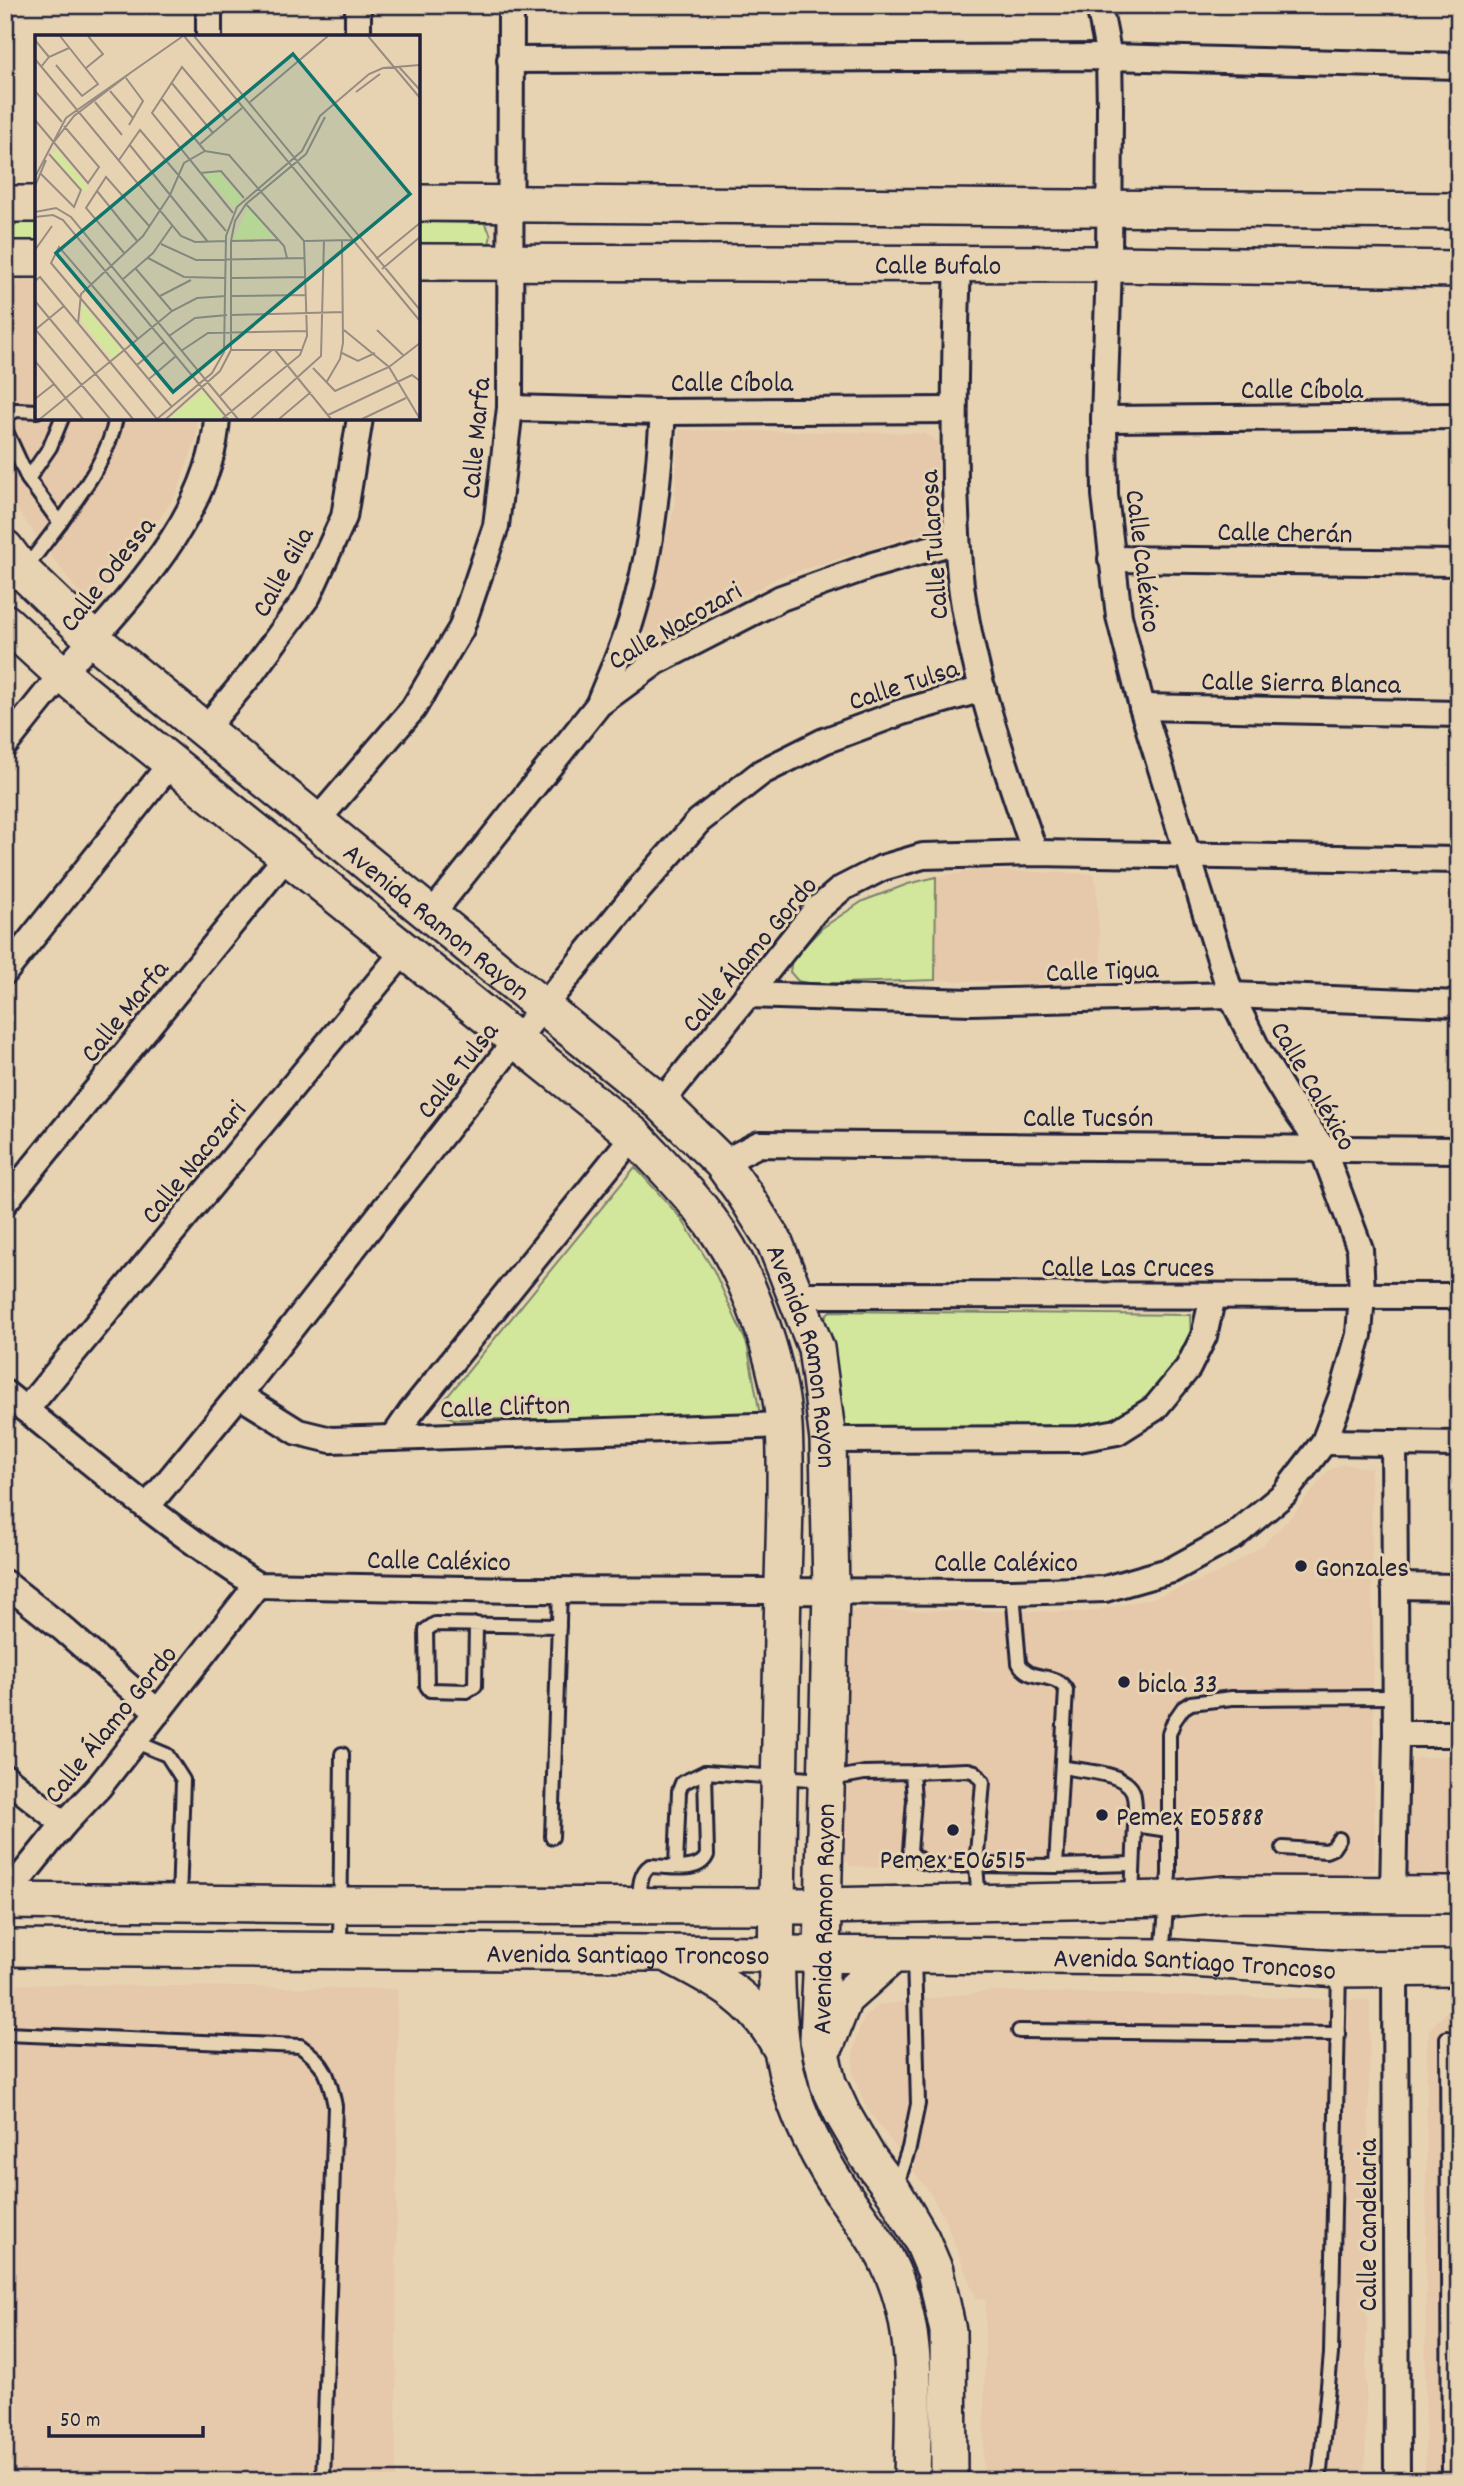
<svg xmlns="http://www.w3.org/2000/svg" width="1464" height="2486" viewBox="0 0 1464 2486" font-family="Dekko,sans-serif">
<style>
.built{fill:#e6c8aa}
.green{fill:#d3e79c;stroke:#7a846c;stroke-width:2}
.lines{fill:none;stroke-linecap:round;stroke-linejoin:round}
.service-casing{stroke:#22223b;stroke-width:18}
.minor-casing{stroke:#22223b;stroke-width:30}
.secondary-casing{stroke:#22223b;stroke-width:40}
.service{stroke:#e7d3b2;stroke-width:12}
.minor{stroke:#e7d3b2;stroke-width:24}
.secondary{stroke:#e7d3b2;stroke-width:35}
.poi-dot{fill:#22223b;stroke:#e7d3b2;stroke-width:2.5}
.labels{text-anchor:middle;stroke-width:6;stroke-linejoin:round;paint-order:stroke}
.street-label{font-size:28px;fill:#22223b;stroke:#e7d3b2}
.poi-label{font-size:28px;fill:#22223b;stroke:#e7d3b2;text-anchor:start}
.inset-road{fill:none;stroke:#988c82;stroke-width:2}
.view{fill:#0f766e;fill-opacity:0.15;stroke:#0f766e;stroke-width:3.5}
.inset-edge{fill:none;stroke:#22223b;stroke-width:3.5}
</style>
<rect width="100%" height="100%" fill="#e7d3b2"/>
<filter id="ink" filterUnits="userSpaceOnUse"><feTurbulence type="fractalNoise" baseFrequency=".0143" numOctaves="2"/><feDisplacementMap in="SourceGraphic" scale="14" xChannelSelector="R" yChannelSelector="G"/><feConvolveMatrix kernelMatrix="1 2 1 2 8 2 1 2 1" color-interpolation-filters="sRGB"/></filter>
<g filter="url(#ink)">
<g class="built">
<path d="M5 280H37V418H197L196 439 176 495 97 603 83 598 5 494Z"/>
<path d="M679 430 923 433 938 442 937 528 779 577 659 643 646 634 642 624 674 508Z"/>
<path d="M976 870 1095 874 1103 986 935 980 936 877Z"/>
<path d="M1343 1464 1371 1468 1375 1869 1356 1880 1154 1881 850 1866 842 1852 845 1614 857 1610 1087 1612 1153 1598 1219 1573 1262 1546 1297 1510 1329 1470Z"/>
<path d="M1459 1756V1880H1415L1406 1872 1405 1772 1416 1758Z"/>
<path d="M5 1984 397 1989 396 2481H5Z"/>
<path d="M991 1991 1370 2000 1365 2481H983L986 2299 976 2298 943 2215 928 2190 867 2109 853 2074V2054L858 2032 864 2019 878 2005Z"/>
<path d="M1459 2003V2481H1425L1427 2047 1429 2030 1450 2008Z"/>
</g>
<g class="green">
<path d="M37 219V244H5V227Z"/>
<path d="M418 222 484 223C490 231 493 236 488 245L418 249Z"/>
<path d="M936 877 935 980 812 984 798 981 790 972 792 959 822 928 863 901 908 884Z"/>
<path d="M635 1167 681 1218 714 1271 747 1344 759 1409 758 1419H454L444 1415 442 1403Z"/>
<path d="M830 1311 1190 1315 1191 1341 1174 1374 1150 1398 1125 1416 1093 1426 890 1429 843 1426 840 1386 834 1349 825 1323 826 1315Z"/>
</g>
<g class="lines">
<defs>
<g id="service">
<path d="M5 417 16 410 37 411"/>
<path d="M5 429 28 479"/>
<path d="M60 523C83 490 108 458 116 418"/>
<path d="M25 569 60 523 28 479 50 447 62 418"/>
<path d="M1013 1592 1019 1663C1029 1683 1056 1671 1066 1690L1056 1866"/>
<path d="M476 1624 475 1686 467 1691 430 1690 427 1686 426 1630 435 1624 559 1626"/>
<path d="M136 1742 167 1755 183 1780 179 1901"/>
<path d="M1062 1767C1080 1771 1126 1772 1133 1792 1136 1801 1135 1815 1135 1825"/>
<path d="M552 1837 560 1590"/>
<path d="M1283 1848 1326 1851 1333 1848 1339 1839"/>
<path d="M676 1866 679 1791 682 1783 705 1772"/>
<path d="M1132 1897 1135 1825 1168 1830"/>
<path d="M979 1901 976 1865 1056 1866 1133 1864"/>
<path d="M639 1905C640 1891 638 1874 650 1866 668 1866 699 1874 707 1855L705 1772 826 1780 864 1773 912 1772 914 1800 910 1851C923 1871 955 1865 976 1865L983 1782 975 1772 968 1770 912 1772"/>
<path d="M340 1948 342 1754"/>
<path d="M1162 1956 1169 1874V1734L1174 1721 1183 1708 1191 1703 1232 1698 1394 1697"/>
<path d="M1019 2031 1338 2034"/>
<path d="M5 2034 300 2046C326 2064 329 2076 335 2106L323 2481"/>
<path d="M1447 2038 1449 2481"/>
<path d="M896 2187 909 2148 918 2104 914 1957"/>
<path d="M1319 2481 1331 2354 1339 1969"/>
</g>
<g id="minor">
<path d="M209 5V37"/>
<path d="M358 5V37"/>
<path d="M510 60 1109 57 1459 66"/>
<path d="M958 265C955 338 954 410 955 482 956 519 957 556 962 593 975 682 1006 768 1035 853"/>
<path d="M510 408 663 412 953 410"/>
<path d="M1104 419 1459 416"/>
<path d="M1111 559 1459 563"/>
<path d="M599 703C608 680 619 657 627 633 651 562 658 486 663 412"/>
<path d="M1142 707 1459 714"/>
<path d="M204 730 251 674 308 596 344 517 360 418"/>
<path d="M5 745C24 721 43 697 62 674 124 602 211 519 217 418"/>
<path d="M316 822 413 709 461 629 496 526 510 408 511 5"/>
<path d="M431 915 599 704 656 662 781 598 873 565 957 541"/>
<path d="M5 972 171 763"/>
<path d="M747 995 971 1002 1231 995 1459 1004"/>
<path d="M661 1103 815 911 841 889 882 868 923 856 1035 853 1459 860"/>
<path d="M722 1163 759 1144 1459 1150"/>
<path d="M5 1202 287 856"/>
<path d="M796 1295 1459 1296"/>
<path d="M5 1393C87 1459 168 1529 257 1585L521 1590 1013 1592 1105 1589 1172 1570 1234 1536 1284 1494 1324 1442 1342 1395 1359 1335 1362 1294 1360 1249 1322 1147 1287 1098 1259 1052 1231 995 1142 707 1119 616 1105 495 1104 419 1109 264 1110 108 1109 57 1099 5"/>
<path d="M239 1395 298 1432 331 1440 784 1425"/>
<path d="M26 1410 405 950"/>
<path d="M393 1438 411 1412 634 1135"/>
<path d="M828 1440 1079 1439 1117 1432 1155 1408 1188 1368 1204 1336 1213 1296"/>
<path d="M1324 1442 1459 1444"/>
<path d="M147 1507 239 1395 516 1040 640 888 699 821 762 772 824 741 902 712 983 689"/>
<path d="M5 1583 62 1628 158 1712"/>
<path d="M1394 1586 1459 1587"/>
<path d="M1396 1734H1459"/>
<path d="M5 1777 64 1824"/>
<path d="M1393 1894 1396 1734 1394 1444"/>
<path d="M5 1897 64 1824 99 1787 257 1585"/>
<path d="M1395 1969 1397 2481"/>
</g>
<g id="secondary">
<path d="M418 203 1459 211"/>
<path d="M5 204H37"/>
<path d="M5 259H37"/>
<path id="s1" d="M418 262 1109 264 1459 269"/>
<path id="s2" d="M5 548 23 572 93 639 661 1103 722 1163 745 1195 775 1243 816 1348 828 1440 831 1590 822 1954 818 2040 828 2083 842 2113 867 2156 894 2192 921 2238 935 2271 948 2331 949 2481"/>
<path d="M5 622 62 674 113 716 634 1135C671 1175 712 1214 736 1263 759 1308 781 1376 784 1426 787 1478 784 1532 783 1584 781 1672 780 1760 778 1848 777 1916 773 1987 783 2055 791 2104 814 2150 841 2191 857 2215 876 2237 888 2263 921 2330 913 2408 912 2481"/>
<path d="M5 1901 340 1905 822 1906 1167 1899 1225 1894 1459 1895"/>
<path id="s3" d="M5 1948 1162 1957 1339 1969 1459 1968"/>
<path d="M673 1957C719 1981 755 1999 780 2047"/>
<path d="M827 2043 844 1999 892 1956"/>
</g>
</defs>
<use href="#service" class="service-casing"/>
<use href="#minor" class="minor-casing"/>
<use href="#secondary" class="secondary-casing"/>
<use href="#service" class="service"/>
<use href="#minor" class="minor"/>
<use href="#secondary" class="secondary"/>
</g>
</g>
<g class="poi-dot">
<circle cx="1301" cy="1566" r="7"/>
<circle cx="1124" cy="1682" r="7"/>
<circle cx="1102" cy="1815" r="7"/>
<circle cx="953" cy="1830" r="7"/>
</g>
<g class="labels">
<g class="street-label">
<text dy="10" stroke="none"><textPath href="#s1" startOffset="520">Calle Bufalo</textPath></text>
<text x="732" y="391">Calle Cíbola</text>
<text x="1302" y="398">Calle Cíbola</text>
<text transform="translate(474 438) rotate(-85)" y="10">Calle Marfa</text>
<text transform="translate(1285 531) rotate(1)" y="10">Calle Cherán</text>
<text transform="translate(932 545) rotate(-94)" y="10">Calle Tularosa</text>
<text transform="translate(1145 561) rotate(83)" y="10">Calle Caléxico</text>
<text transform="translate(281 571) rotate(-61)" y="10">Calle Gila</text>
<text transform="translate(106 573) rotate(-52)" y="10">Calle Odessa</text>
<text transform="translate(674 624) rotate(-30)" y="10">Calle Nacozari</text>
<text transform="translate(1301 681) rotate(1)" y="10">Calle Sierra Blanca</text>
<text transform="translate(903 683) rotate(-18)" y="10">Calle Tulsa</text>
<text dy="10" stroke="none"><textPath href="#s2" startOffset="572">Avenida Ramon Rayon</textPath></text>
<text transform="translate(748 953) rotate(-50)" y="10">Calle Álamo Gordo</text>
<text transform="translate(1102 969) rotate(-2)" y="10">Calle Tigua</text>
<text transform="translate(123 1010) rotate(-51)" y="10">Calle Marfa</text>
<text transform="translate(456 1069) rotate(-52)" y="10">Calle Tulsa</text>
<text transform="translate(1315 1085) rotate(60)" y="10">Calle Caléxico</text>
<text x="1088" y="1126">Calle Tucsón</text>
<text transform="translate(192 1161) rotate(-51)" y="10">Calle Nacozari</text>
<text x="1128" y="1276">Calle Las Cruces</text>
<text dy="10" stroke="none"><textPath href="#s2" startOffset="1160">Avenida Ramon Rayon</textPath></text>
<text transform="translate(505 1405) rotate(-2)" y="10">Calle Clifton</text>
<text transform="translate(439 1559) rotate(1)" y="10">Calle Caléxico</text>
<text x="1006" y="1571">Calle Caléxico</text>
<text transform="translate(109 1723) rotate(-51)" y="10">Calle Álamo Gordo</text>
<text transform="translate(822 1919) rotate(-89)" y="10">Avenida Ramon Rayon</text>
<text dy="10" stroke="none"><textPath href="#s3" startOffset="623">Avenida Santiago Troncoso</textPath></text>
<text dy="10" stroke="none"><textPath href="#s3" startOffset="1190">Avenida Santiago Troncoso</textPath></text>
<text transform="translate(1366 2225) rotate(-90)" y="10">Calle Candelaria</text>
</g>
<g class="poi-label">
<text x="1315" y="1576">Gonzales</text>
<text x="1138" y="1692">bicla 33</text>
<text x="1116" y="1825">Pemex E05888</text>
<text x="953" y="1868" text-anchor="middle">Pemex E06515</text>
</g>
</g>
<g transform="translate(35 35)">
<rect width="385" height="385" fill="#e7d3b2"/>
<path d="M21 114 53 152 50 157 17 120ZM183 137 207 163 199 173 169 139ZM213 172 238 202 237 203 199 204ZM47 268 87 316 77 324 47 287ZM168 356 188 380 183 384H133Z" fill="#d3e79c"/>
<path class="inset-road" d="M149 1 385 286M159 1 385 275M333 1 385 63M0 5 14 22M0 24 146 201 160 207 191 206M21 30 47 61 63 49 25 1M6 32 14 22 34 13M364 32 385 55M51 33 68 19 53 1M91 43 108 66 94 90M136 47 178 98M0 56 27 87M75 56 98 83M321 57 345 39M126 63 170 116M60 67 87 100M215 67 293 1M0 85 53 148 64 132 29 91M192 86 147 32 117 78 198 178M19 107 39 81 94 39M94 109 173 207M165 109 207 73M84 125 105 95 191 196M5 138 39 172 46 155 14 119M165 138 186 136 209 163M0 142 31 83 148 1M0 151 11 125M62 156 103 207M211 169 249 211 252 223M0 177 21 173 36 182 203 384M0 182 18 180 28 185 193 384M196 206 244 205M269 206 318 205M126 209 161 225 270 223M0 215 17 191M90 219 51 173 71 142 115 192M113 223 149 242 191 243M341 224 385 188M101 234 137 276M347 234 385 202M197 243 271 242M87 245 118 218 137 191M0 246 5 242 122 384M125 261 156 245M197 261 271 260M0 266 98 384M197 280 308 277M43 289 46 259 108 201 135 160 149 128 170 116 194 120 269 206 272 301 265 320 187 384M0 294 75 384M0 295 29 271M309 295 354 332 385 384M342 295 369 321M134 301 160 283 192 280M103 304 24 212 16 228 137 372M196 315H268M240 315 296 384M146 316 173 298 272 296M307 318 323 326 340 318M0 326 48 384M102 330 129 307M278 333 300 356 354 332 385 308M114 344 141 321M291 348 305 324 308 308 307 205M184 362 237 315M0 364 19 349M293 380 377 340 385 346M5 384 137 276 162 263 191 261M122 384 177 338 189 317 191 201 202 172 267 116 285 81 334 39 348 33 385 30M131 384 185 336 196 315V206L200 186 211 169 271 119 290 82M216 384 286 321 289 205M244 384 276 357M327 384 371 363"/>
<path class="view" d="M258 19 375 159 138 357 21 218Z"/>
<rect width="385" height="385" class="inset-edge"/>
</g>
<rect width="1464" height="2486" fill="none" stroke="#e7d3b2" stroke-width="28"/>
<rect x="14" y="14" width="1436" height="2458" fill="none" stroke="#22223b" stroke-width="2.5" filter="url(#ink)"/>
<path d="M49 2426v10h154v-10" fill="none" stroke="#22223b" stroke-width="3.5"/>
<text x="60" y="2426" font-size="21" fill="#22223b" stroke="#e7d3b2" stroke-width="5" paint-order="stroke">50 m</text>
</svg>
